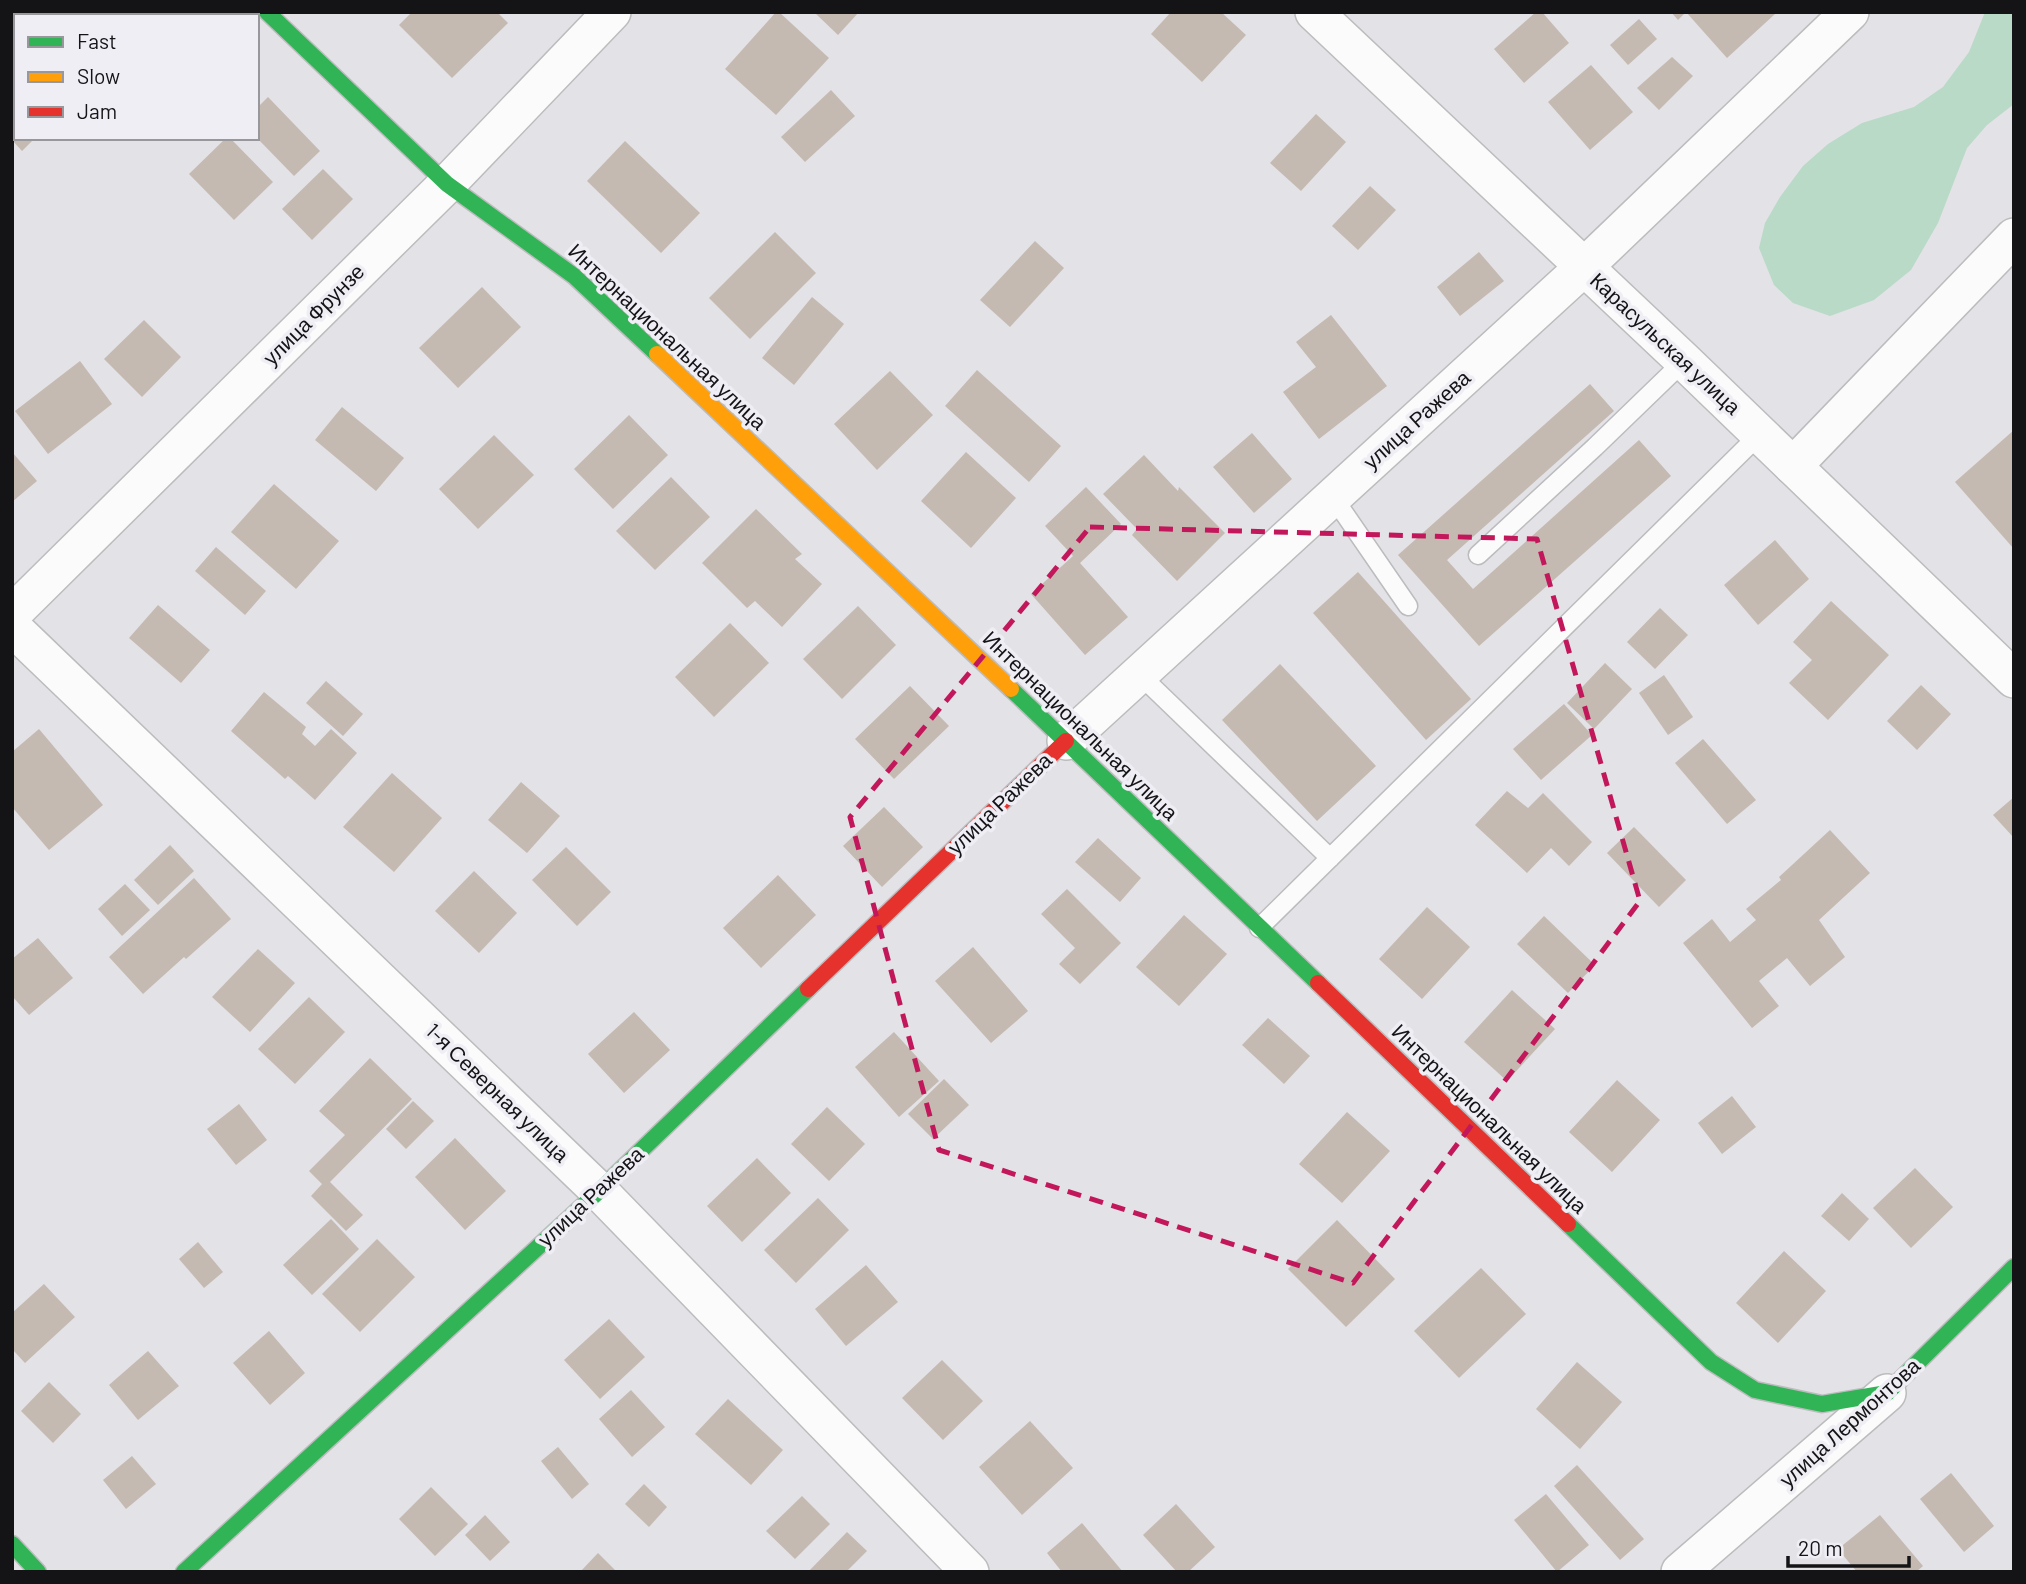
<svg xmlns="http://www.w3.org/2000/svg" width="2026" height="1584" viewBox="0 0 2026 1584" font-family="Barlow,sans-serif">
<style>
.green{fill:#b8dac6}
.building{fill:#c4bab2}
.lines{fill:none;stroke-linecap:round;stroke-linejoin:round}
.lane-casing{stroke:#bcbcbe;stroke-width:21}
.street-casing{stroke:#bcbcbe;stroke-width:40}
.fast-casing{stroke:#bcbcbe;stroke-width:19}
.slow-casing{stroke:#bcbcbe;stroke-width:19}
.jam-casing{stroke:#bcbcbe;stroke-width:19}
.lane{stroke:#fbfbfb;stroke-width:18}
.street{stroke:#fbfbfb;stroke-width:37}
.fast{stroke:#30b455;stroke-width:16}
.slow{stroke:#ff9f0a;stroke-width:16}
.jam{stroke:#e5322d;stroke-width:16}
.marked{fill:none;stroke:#c2185b;stroke-width:5;stroke-dasharray:14 9;stroke-linejoin:round}
.labels{text-anchor:middle;stroke-width:7;stroke-linejoin:round;paint-order:stroke}
.street-label{font-size:21px;fill:#141416;stroke:#efeef5}
</style>
<rect width="100%" height="100%" fill="#e3e2e6"/>
<path class="green" d="M1985 12H2014V104L1987 125 1967 148 1938 223 1911 270 1874 300 1830 316 1793 303 1774 285 1759 248 1765 223 1780 197 1803 166 1828 144 1862 123 1914 107 1943 87 1969 52Z"/>
<g class="building">
<path d="M46 12H102L99 16H49Z"/>
<path d="M412 12H497L508 23 452 78 399 25Z"/>
<path d="M776 12H779L829 58 776 115 725 69Z"/>
<path d="M814 12H859L838 35Z"/>
<path d="M1171 12H1221L1246 35 1202 82 1151 34Z"/>
<path d="M1536 12H1542L1569 43 1524 83 1494 49Z"/>
<path d="M1671 12H1773L1775 14 1727 58 1686 12 1678 20Z"/>
<path d="M1639 19 1657 39 1628 65 1610 45Z"/>
<path d="M1672 57 1693 76 1659 110 1637 88Z"/>
<path d="M1591 65 1633 112 1590 150 1548 102Z"/>
<path d="M831 90 855 116 805 162 781 137Z"/>
<path d="M16 92V138H35L22 151 12 140V96Z"/>
<path d="M268 97 320 151 294 176 257 138V108Z"/>
<path d="M1316 114 1346 142 1301 191 1270 163Z"/>
<path d="M226 138H230L273 182 234 220 189 174Z"/>
<path d="M625 141 700 213 661 253 587 181Z"/>
<path d="M323 169 353 199 312 240 282 209Z"/>
<path d="M1370 186 1396 210 1358 250 1332 226Z"/>
<path d="M775 232 816 273 750 339 709 298Z"/>
<path d="M1035 241 1064 268 1010 327 980 300Z"/>
<path d="M1479 252 1504 281 1460 316 1437 287Z"/>
<path d="M482 287 521 327 458 388 419 348Z"/>
<path d="M812 297 844 324 794 385 762 358Z"/>
<path d="M1331 315 1387 386 1319 439 1283 392 1316 367 1296 342Z"/>
<path d="M144 320 181 357 142 397 104 359Z"/>
<path d="M80 361 112 404 48 454 15 411Z"/>
<path d="M977 370 1061 446 1029 482 945 406Z"/>
<path d="M890 371 933 415 877 470 834 424Z"/>
<path d="M1590 384 1614 411 1447 560 1473 589 1639 440 1671 476 1479 646 1398 555Z"/>
<path d="M342 407 404 458 376 491 315 440Z"/>
<path d="M629 415 668 455 613 509 574 469Z"/>
<path d="M2014 430V549L1955 482Z"/>
<path d="M1252 433 1292 479 1254 513 1213 467Z"/>
<path d="M494 435 534 475 478 529 439 489Z"/>
<path d="M12 452 37 481 12 502Z"/>
<path d="M966 452 1016 498 971 548 921 501Z"/>
<path d="M1144 455 1178 491 1179 487 1225 533 1177 581 1132 535 1137 529 1103 494Z"/>
<path d="M671 477 710 517 655 570 616 531Z"/>
<path d="M274 484 339 541 296 589 231 532Z"/>
<path d="M1086 487 1121 524 1080 563 1128 617 1085 655 1031 594 1073 556 1045 526Z"/>
<path d="M756 509 802 554 795 559 822 584 782 627 755 601 747 608 702 563Z"/>
<path d="M1775 540 1809 579 1758 625 1724 585Z"/>
<path d="M216 547 266 591 245 615 195 571Z"/>
<path d="M1358 572 1471 699 1426 740 1313 613Z"/>
<path d="M1831 601 1889 655 1828 720 1789 683 1812 660 1793 642Z"/>
<path d="M158 605 210 650 181 683 129 638Z"/>
<path d="M858 606 896 645 842 699 803 659Z"/>
<path d="M1660 608 1688 635 1655 669 1627 642Z"/>
<path d="M730 623 769 663 714 717 675 677Z"/>
<path d="M1605 663 1632 689 1594 729 1567 703Z"/>
<path d="M1280 664 1376 766 1317 821 1222 720Z"/>
<path d="M1664 675 1693 717 1668 735 1639 693Z"/>
<path d="M326 681 363 714 343 736 306 703Z"/>
<path d="M1921 685 1951 714 1917 750 1887 721Z"/>
<path d="M910 686 949 726 894 779 855 739Z"/>
<path d="M264 692 306 727 302 734 315 746 331 729 357 753 315 800 288 776 285 779 231 731Z"/>
<path d="M1564 704 1592 735 1541 780 1513 749Z"/>
<path d="M39 729 103 805 49 850 12 807V752Z"/>
<path d="M1703 739 1756 800 1727 824 1675 763Z"/>
<path d="M392 773 442 818 394 872 343 827Z"/>
<path d="M521 782 560 816 527 853 488 820Z"/>
<path d="M1507 791 1528 808 1543 793 1592 842 1569 866 1551 848 1527 873 1475 825Z"/>
<path d="M2014 797V838L1993 815Z"/>
<path d="M884 807 923 847 882 887 843 846Z"/>
<path d="M1634 827 1686 880 1659 907 1607 853Z"/>
<path d="M1830 830 1870 873 1819 920 1845 957 1810 986 1787 958 1759 981 1779 1006 1752 1028 1683 943 1712 919 1730 942 1756 920 1746 909 1781 880 1779 877Z"/>
<path d="M1098 838 1141 878 1120 902 1075 862Z"/>
<path d="M170 845 194 871 158 905 134 880Z"/>
<path d="M566 847 611 892 577 926 532 880Z"/>
<path d="M474 871 517 913 479 953 435 911Z"/>
<path d="M778 875 816 915 761 968 723 928Z"/>
<path d="M194 878 231 919 186 959 184 957 143 994 109 957Z"/>
<path d="M125 884 150 910 122 936 98 909Z"/>
<path d="M1067 889 1121 943 1080 984 1059 964 1075 948 1041 914Z"/>
<path d="M1427 907 1470 947 1422 999 1379 959Z"/>
<path d="M1184 915 1227 954 1179 1006 1136 967Z"/>
<path d="M1544 916 1595 965 1568 993 1517 944Z"/>
<path d="M38 938 73 978 29 1015 12 996V959Z"/>
<path d="M973 947 1028 1011 991 1043 935 981Z"/>
<path d="M258 949 295 983 250 1032 212 997Z"/>
<path d="M1512 990 1555 1029 1507 1081 1464 1042Z"/>
<path d="M309 997 345 1032 295 1084 258 1049Z"/>
<path d="M634 1012 670 1050 624 1093 588 1054Z"/>
<path d="M1268 1018 1310 1056 1284 1084 1242 1045Z"/>
<path d="M894 1032 939 1081 899 1117 855 1067Z"/>
<path d="M370 1058 412 1099 330 1182 363 1215 346 1231 311 1196 322 1184 309 1171 345 1135 319 1111Z"/>
<path d="M944 1079 969 1105 933 1139 908 1114Z"/>
<path d="M1617 1080 1660 1120 1612 1172 1569 1132Z"/>
<path d="M1732 1096 1756 1127 1722 1154 1698 1123Z"/>
<path d="M413 1101 434 1121 406 1149 386 1129Z"/>
<path d="M239 1104 267 1140 236 1165 207 1129Z"/>
<path d="M827 1107 865 1144 829 1181 791 1144Z"/>
<path d="M1347 1112 1390 1151 1342 1203 1299 1164Z"/>
<path d="M455 1138 506 1191 465 1230 415 1177Z"/>
<path d="M757 1158 791 1193 742 1242 707 1206Z"/>
<path d="M1915 1168 1953 1207 1911 1248 1873 1208Z"/>
<path d="M1842 1193 1869 1219 1849 1241 1821 1216Z"/>
<path d="M818 1198 849 1230 796 1283 764 1250Z"/>
<path d="M331 1219 359 1249 312 1295 283 1265Z"/>
<path d="M1337 1220 1395 1279 1346 1327 1288 1269Z"/>
<path d="M377 1239 415 1277 360 1332 322 1294Z"/>
<path d="M198 1242 223 1272 204 1288 179 1259Z"/>
<path d="M1784 1251 1826 1291 1778 1343 1736 1303Z"/>
<path d="M866 1265 898 1302 846 1346 815 1309Z"/>
<path d="M1481 1268 1526 1314 1459 1378 1414 1331Z"/>
<path d="M44 1284 75 1317 25 1363 12 1349V1313Z"/>
<path d="M609 1319 645 1357 600 1399 564 1360Z"/>
<path d="M269 1331 305 1373 270 1405 233 1363Z"/>
<path d="M148 1351 179 1386 138 1420 109 1385Z"/>
<path d="M942 1360 983 1401 943 1440 902 1398Z"/>
<path d="M1577 1362 1622 1402 1580 1449 1536 1409Z"/>
<path d="M49 1382 81 1414 53 1443 21 1411Z"/>
<path d="M631 1390 665 1427 632 1457 599 1419Z"/>
<path d="M728 1399 783 1450 751 1485 695 1434Z"/>
<path d="M1030 1421 1073 1468 1022 1515 979 1467Z"/>
<path d="M558 1447 589 1484 572 1499 541 1461Z"/>
<path d="M132 1456 156 1484 126 1509 103 1480Z"/>
<path d="M1577 1465 1644 1539 1620 1560 1554 1486Z"/>
<path d="M1951 1473 1994 1526 1964 1552 1920 1499Z"/>
<path d="M644 1484 667 1507 649 1527 625 1504Z"/>
<path d="M431 1487 468 1524 435 1556 399 1519Z"/>
<path d="M1546 1494 1589 1545 1557 1572 1514 1520Z"/>
<path d="M802 1496 830 1524 795 1559 766 1531Z"/>
<path d="M1176 1504 1215 1547 1188 1572H1177L1143 1535Z"/>
<path d="M485 1515 510 1542 490 1561 465 1535Z"/>
<path d="M1880 1515 1923 1566 1916 1572H1857L1838 1549Z"/>
<path d="M1082 1523 1123 1572H1062L1047 1553Z"/>
<path d="M847 1532 867 1551 846 1572H808Z"/>
<path d="M598 1553 617 1572H580Z"/>
</g>
<g class="lines">
<defs>
<g id="lane">
<path d="M1333 497 1408 606"/>
<path d="M1478 555 1595 447 1684 361"/>
<path d="M1139 674 1330 858"/>
<path d="M1259 928 1760 434"/>
</g>
<g id="street">
<path d="M1314 12 1684 361 2014 679"/>
<path d="M1793 466 2014 237"/>
<path d="M12 614 447 184 612 12"/>
<path d="M12 627 599 1191 970 1572"/>
<path d="M1066 741 1584 267 1850 12"/>
<path d="M1680 1572 1887 1393"/>
</g>
<g id="fast">
<path d="M267 12 447 184 574 276 657 354"/>
<path d="M1011 689 1318 983"/>
<path d="M1568 1224 1711 1362 1755 1390 1822 1404 1887 1393 2014 1267"/>
<path d="M12 1544 38 1572"/>
<path d="M184 1572 599 1191 808 989"/>
</g>
<path id="slow" d="M657 354 1011 689"/>
<g id="jam">
<path d="M1318 983 1568 1224"/>
<path d="M808 989 1066 741"/>
</g>
</defs>
<use href="#lane" class="lane-casing"/>
<use href="#street" class="street-casing"/>
<use href="#fast" class="fast-casing"/>
<use href="#slow" class="slow-casing"/>
<use href="#jam" class="jam-casing"/>
<use href="#lane" class="lane"/>
<use href="#street" class="street"/>
<use href="#fast" class="fast"/>
<use href="#slow" class="slow"/>
<use href="#jam" class="jam"/>
</g>
<path class="marked" d="M1090 527 1537 539 1640 901 1353 1283 939 1150 850 817Z"/>
<g class="labels">
<g class="street-label">
<text transform="translate(314 315) rotate(-45)" y="7">улица Фрунзе</text>
<text transform="translate(667 337) rotate(43)" y="7">Интернациональная улица</text>
<text transform="translate(1665 344) rotate(43)" y="7">Карасульская улица</text>
<text transform="translate(1417 420) rotate(-42)" y="7">улица Ражева</text>
<text transform="translate(1080 726) rotate(44)" y="7">Интернациональная улица</text>
<text transform="translate(1000 804) rotate(-44)" y="7">улица Ражева</text>
<text transform="translate(497 1093) rotate(44)" y="7">1-я Северная улица</text>
<text transform="translate(1489 1119) rotate(44)" y="7">Интернациональная улица</text>
<text transform="translate(591 1197) rotate(-43)" y="7">улица Ражева</text>
<text transform="translate(1850 1423) rotate(-42)" y="7">улица Лермонтова</text>
</g>
</g>
<rect width="2026" height="1584" fill="none" stroke="#141416" stroke-width="28"/>
<rect x="14" y="14" width="245" height="126" fill="#efeef5" stroke="#97979c" stroke-width="2"/>
<rect x="28" y="37" width="35" height="10" fill="#30b455" stroke="#97979c" stroke-width="2"/>
<text x="77" y="49" font-size="21" fill="#141416">Fast</text>
<rect x="28" y="72" width="35" height="10" fill="#ff9f0a" stroke="#97979c" stroke-width="2"/>
<text x="77" y="84" font-size="21" fill="#141416">Slow</text>
<rect x="28" y="107" width="35" height="10" fill="#e5322d" stroke="#97979c" stroke-width="2"/>
<text x="77" y="119" font-size="21" fill="#141416">Jam</text>
<path d="M1788 1556v10h121v-10" fill="none" stroke="#141416" stroke-width="3.5"/>
<text x="1798" y="1556" font-size="21" fill="#141416" stroke="#efeef5" stroke-width="5" paint-order="stroke">20 m</text>
</svg>
